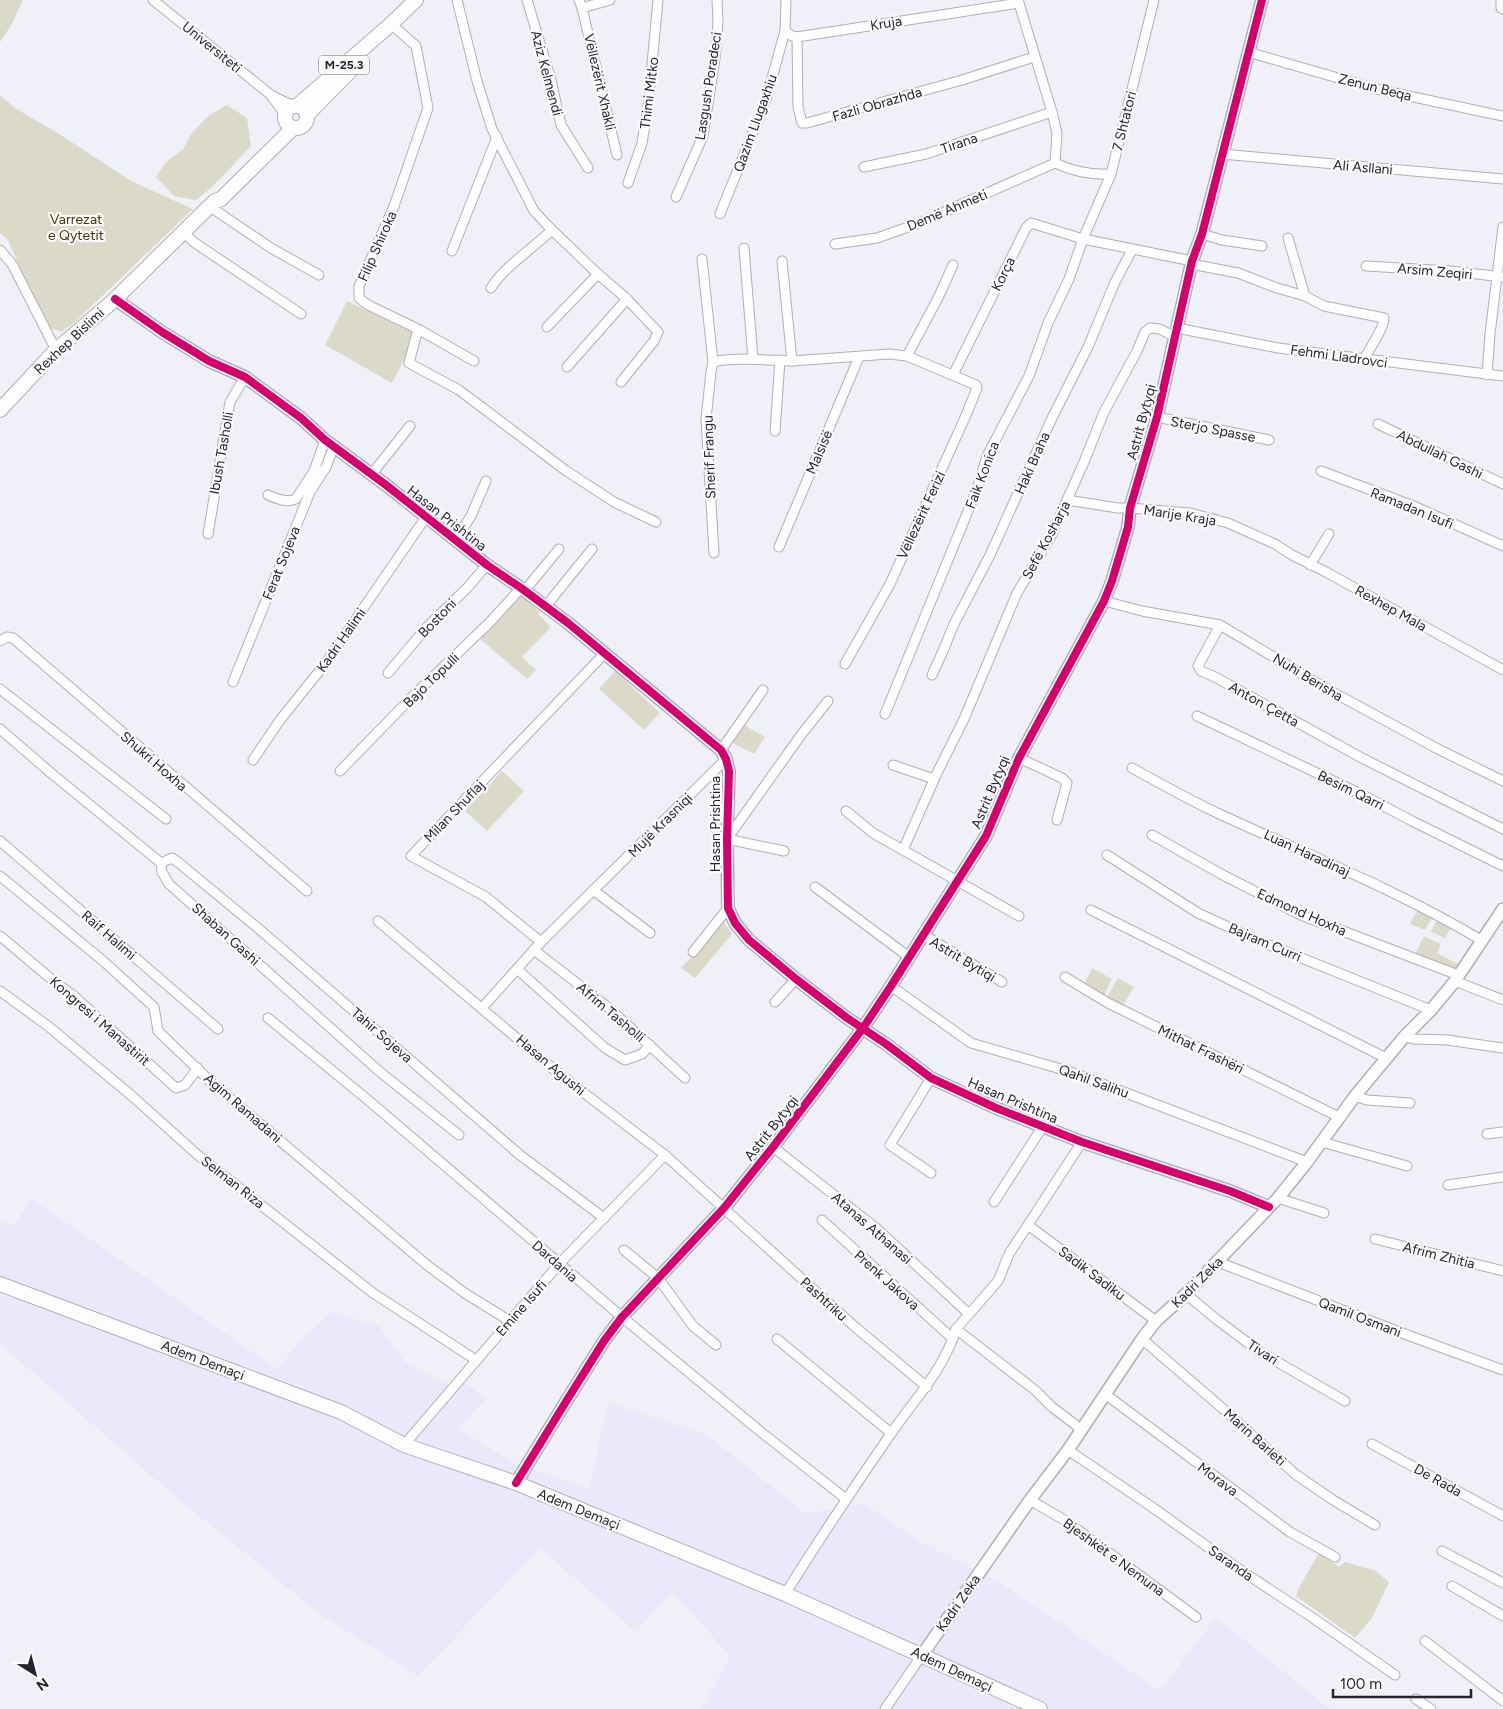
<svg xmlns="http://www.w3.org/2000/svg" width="1503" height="1709" viewBox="0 0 1503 1709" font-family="Figtree,sans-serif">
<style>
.built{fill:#eae9fb}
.green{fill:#dbdac9}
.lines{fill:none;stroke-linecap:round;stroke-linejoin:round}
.minor-casing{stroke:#afafb7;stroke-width:11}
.tertiary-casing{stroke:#afafb7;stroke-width:14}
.primary-casing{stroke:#afafb7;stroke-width:16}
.minor{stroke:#fdfdfe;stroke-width:9}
.tertiary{stroke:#fdfdfe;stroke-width:11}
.primary{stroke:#fdfdfe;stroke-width:14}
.cycleway-casing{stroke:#fbfbfb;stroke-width:11}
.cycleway{stroke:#d6006c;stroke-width:8}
.labels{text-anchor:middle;stroke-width:4.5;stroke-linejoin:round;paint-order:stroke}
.shield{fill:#fbfbfb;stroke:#65646c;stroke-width:1}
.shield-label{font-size:12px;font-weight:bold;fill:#25242e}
.street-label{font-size:14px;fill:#25242e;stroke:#fbfbfb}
.park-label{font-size:14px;fill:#3f3b09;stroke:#fbfbfb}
</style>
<rect width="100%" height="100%" fill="#f0f0f8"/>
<path class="built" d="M31 1198 277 1369 303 1338 332 1312 379 1326 405 1362 450 1385 463 1382 487 1397 459 1429 517 1465 589 1488 608 1403 707 1435 806 1514 863 1503 919 1541 1002 1584 1160 1691 1216 1617 1330 1709H702L730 1656 673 1592 635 1631 540 1548 418 1676 321 1615 176 1497 0 1344V1221L14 1226Z"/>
<g class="green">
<path d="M0 0H23L12 24 0 42Z"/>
<path d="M0 95 15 108 56 132 131 181 193 209 74 323 61 332 51 328 25 279 8 240 0 233Z"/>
<path d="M227 105 247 118 251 146C233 164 217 185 196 200L174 196 156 177 166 162 184 148 191 134 208 116Z"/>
<path d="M347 301 417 335 392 383 325 345Z"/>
<path d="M518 592 540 612 538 614 551 627 522 657 536 670 527 679 478 637Z"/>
<path d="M615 671 660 713 644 730 599 689Z"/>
<path d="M744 725 765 737 754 754 733 743Z"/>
<path d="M502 771 524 791 487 831 465 811Z"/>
<path d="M1417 911 1432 918 1425 930 1410 924Z"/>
<path d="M1437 920 1451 928 1445 938 1431 932Z"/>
<path d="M724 922 732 934 695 978 681 968Z"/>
<path d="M1424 936 1441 944 1437 953 1458 964 1454 974 1415 955Z"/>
<path d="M1092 968 1112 979 1101 1002 1081 991Z"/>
<path d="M1118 978 1134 987 1119 1012 1103 1004Z"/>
<path d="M1319 1553 1339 1567 1345 1562 1374 1570 1389 1582 1372 1618 1355 1638 1296 1596 1301 1584Z"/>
</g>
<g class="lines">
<defs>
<g id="minor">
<path d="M153 0 271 95 293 106"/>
<path d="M457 0 477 81 492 129 534 211 552 230 598 274 627 299 658 332 654 341 621 382"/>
<path d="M527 0 551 80 561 125 588 168"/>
<path d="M579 0 582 8 610 0"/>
<path d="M786 0 785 31 792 36 797 37 1019 3"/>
<path d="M1018 0 1052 112 1057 133 1055 163"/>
<path d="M1501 0V8L1503 9"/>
<path d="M582 8 617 155"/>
<path d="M391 24 416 46 428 108 394 206 359 286V298L368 305 418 329 409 363 459 390 565 470 614 502 656 522"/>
<path d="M797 37 798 107 802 123H807L962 80 1034 57"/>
<path d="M1248 52 1376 89 1503 116"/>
<path d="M272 97 285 114"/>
<path d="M1222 154 1503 179"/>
<path d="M1055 163C1074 172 1091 175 1111 174"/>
<path d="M864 167 926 154 1052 112"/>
<path d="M628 183 642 143 648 107 658 0"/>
<path d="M676 197 703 136 715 59 718 22 717 0"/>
<path d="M209 206 271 248 319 275"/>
<path d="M720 214 766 100 785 31"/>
<path d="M183 232 195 243 301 314"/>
<path d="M1202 234 1222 240 1262 246"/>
<path d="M1288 238 1305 296"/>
<path d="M835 244 877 238 917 224 1055 163"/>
<path d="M744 248 753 359"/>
<path d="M0 250 12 264 56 350"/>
<path d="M452 251 497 137"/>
<path d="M702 259 713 362"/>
<path d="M782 261 792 361"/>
<path d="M1191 264 1238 273 1277 288 1305 296 1324 306 1384 318C1385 326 1369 350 1364 359"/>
<path d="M1366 266 1451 271 1503 277"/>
<path d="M491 288C503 268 533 248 552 230"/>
<path d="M547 327 598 274"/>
<path d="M1177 328 1278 348 1503 376"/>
<path d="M418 329 474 361"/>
<path d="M907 356 938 298 953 265"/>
<path d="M567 367 627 299"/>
<path d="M953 375 1026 228 1031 223 1083 239 1192 261"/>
<path d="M1487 375 1490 334 1503 227"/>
<path d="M1157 417 1269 440"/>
<path d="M1378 424 1503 484"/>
<path d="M775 431 780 360"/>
<path d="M1321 471 1416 507 1503 546"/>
<path d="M371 475 410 426"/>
<path d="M268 495C277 499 287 503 296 499L314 471 325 440"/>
<path d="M1067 500 1118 508H1130L1190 513 1228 523 1275 544 1292 555 1326 572 1503 670"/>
<path d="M208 534 230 402 245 377"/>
<path d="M456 539 471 516 486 481"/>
<path d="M779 547 859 357"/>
<path d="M714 553 706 419 711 372 713 362 723 360 745 359 792 361 889 354 907 356 976 385 977 388 967 413 890 584 845 664"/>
<path d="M1310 565 1329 534"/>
<path d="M525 590 559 549"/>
<path d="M1104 601 1142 611 1220 625 1327 689 1436 748 1503 781"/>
<path d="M546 606 592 549"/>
<path d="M1220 625 1198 666 1201 671 1215 677 1360 757 1503 829"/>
<path d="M0 641 7 637 13 638 307 891"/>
<path d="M388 673 427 627 467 588 487 565"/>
<path d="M932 675 943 651 954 624 990 555 1052 418 1088 347 1115 282 1132 250"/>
<path d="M233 682 310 492 326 467 334 446"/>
<path d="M0 689 166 819"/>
<path d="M885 714 977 489 987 456 1029 376 1048 323 1069 279 1083 239 1111 174 1154 0"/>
<path d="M1197 716 1363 795 1412 821 1503 866"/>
<path d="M0 729 51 773 161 863 162 872 169 884 380 1072 459 1135"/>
<path d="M721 750 763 690"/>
<path d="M1019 758 1062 778 1067 783 1057 820"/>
<path d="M253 760 280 720 325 664 426 517"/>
<path d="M893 765 934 779"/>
<path d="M1132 768C1159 783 1186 798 1213 811 1303 853 1396 889 1481 940"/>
<path d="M340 771 410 699 490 622 521 588"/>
<path d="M846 811 873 833 1019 916"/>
<path d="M1152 835 1221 874 1301 915 1458 975"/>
<path d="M0 841 218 1029"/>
<path d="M903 850 937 773 964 719 1017 593 1051 536 1084 462 1104 412 1137 351 1145 332 1150 328 1160 329 1175 337"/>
<path d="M784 851 727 839 801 735 828 701"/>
<path d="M1107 855 1198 913 1259 941 1431 1010"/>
<path d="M161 863 172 858 179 863 259 929 520 1155 604 1218"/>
<path d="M0 876 102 960 154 1007 158 1031 213 1084 427 1265 466 1294 510 1321"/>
<path d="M815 887 909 957"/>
<path d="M593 890 650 933"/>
<path d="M1091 910 1386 1058"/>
<path d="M378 921 558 1073 665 1155 854 1326 927 1387"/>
<path d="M924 935 1002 982"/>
<path d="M0 936 56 983 74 996 176 1088 185 1085 198 1068"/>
<path d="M541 942 486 897 411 856 605 653"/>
<path d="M534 950 609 1008 685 1078"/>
<path d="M693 952 728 908"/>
<path d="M517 969 605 1048 625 1060 642 1054 650 1045"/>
<path d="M1065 977 1108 1003 1339 1117"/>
<path d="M1455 981 1503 1000"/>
<path d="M891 986 971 1043 1071 1072 1307 1162"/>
<path d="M0 991 48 1026 132 1096 200 1157 373 1293 476 1360"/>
<path d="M775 1002 796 979"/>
<path d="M482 1008 541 942 726 759"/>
<path d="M268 1018 368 1100 622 1317 761 1432 846 1499"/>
<path d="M1404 1037 1415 1039 1447 1040 1503 1048"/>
<path d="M1355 1096 1367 1100 1410 1103"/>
<path d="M1487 1134 1503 1132"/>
<path d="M1322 1142 1407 1166"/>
<path d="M773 1147 876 1228 968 1313"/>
<path d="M931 1173 890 1145 931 1078"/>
<path d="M1448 1185 1503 1177"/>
<path d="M1278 1198 1324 1213"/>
<path d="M994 1202 1043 1126"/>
<path d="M822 1220 953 1339"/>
<path d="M1028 1225 1156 1321"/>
<path d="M1375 1239 1503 1271"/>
<path d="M624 1250 658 1278 693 1326 716 1345"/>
<path d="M1218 1262 1410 1336 1503 1370"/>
<path d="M1186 1294 1216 1319 1260 1352 1345 1401"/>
<path d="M956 1329 1036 1391 1052 1407 1081 1429"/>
<path d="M777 1339 891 1433"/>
<path d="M1142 1339 1221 1407 1295 1474 1333 1500 1375 1525"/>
<path d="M1105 1394 1290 1532 1335 1557"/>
<path d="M1372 1444 1503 1516"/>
<path d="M404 1445 559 1264 665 1155"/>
<path d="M1068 1450 1152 1507 1233 1565 1313 1618 1395 1675"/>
<path d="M1030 1500 1066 1521 1196 1617"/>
<path d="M1442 1551 1503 1583"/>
<path d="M1452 1586 1503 1616"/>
<path d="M785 1594C819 1540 854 1487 890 1435 913 1401 944 1370 956 1329L998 1281 1009 1254 1082 1142"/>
<path d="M1425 1641 1503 1701"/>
<path d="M1416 1699 1431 1709"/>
<path d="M885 1709 922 1655"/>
</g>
<g id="tertiary">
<path d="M115 299 162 332 209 361 245 377 301 418 325 440 386 485 487 565 521 588 568 623 721 750 726 759 729 771 727 839 728 908 735 923 749 940 796 979 847 1018 886 1044 931 1078 996 1108 1082 1142 1230 1191 1269 1207"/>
<path d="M516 1483 567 1400 604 1341 622 1317 724 1208 773 1147 863 1028 891 986 986 836 1019 758 1104 601 1112 581 1128 527 1130 508 1157 417 1192 261 1202 234 1262 0"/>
<path d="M922 1655 1030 1500 1068 1450 1142 1339 1156 1321 1186 1294 1278 1198 1307 1162 1355 1096 1404 1037 1431 1010 1455 981 1503 909"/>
</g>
<g id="primary">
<circle cx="296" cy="117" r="11"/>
<path d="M297 106 391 24 416 0"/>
<path d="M307 115 353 68"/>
<path d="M0 410 56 350 112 302 215 201 221 199 293 128"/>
<path d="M0 1284 341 1412 404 1445 516 1483 785 1594 1040 1709"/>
</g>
</defs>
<use href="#minor" class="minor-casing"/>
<use href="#tertiary" class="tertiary-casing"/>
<use href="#primary" class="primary-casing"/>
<use href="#minor" class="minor"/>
<use href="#tertiary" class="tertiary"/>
<use href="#primary" class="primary"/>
<defs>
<g id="cycleway">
<path d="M115 299 162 332 209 361 245 377 301 418 325 440 386 485 487 565 521 588 568 623 721 750 726 759 729 771 727 839 728 908 735 923 749 940 796 979 847 1018 886 1044 931 1078 996 1108 1082 1142 1230 1191 1269 1207"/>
<path d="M516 1483 567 1400 604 1341 622 1317 724 1208 773 1147 863 1028 891 986 986 836 1019 758 1104 601 1112 581 1128 527 1130 508 1157 417 1192 261 1202 234 1262 0"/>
</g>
</defs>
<use href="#cycleway" class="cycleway-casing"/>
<use href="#cycleway" class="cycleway"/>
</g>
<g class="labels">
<rect class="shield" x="319" y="55.5" width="50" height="19" rx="4"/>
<g class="shield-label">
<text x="344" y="69">M-25.3</text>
</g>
<g class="street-label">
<text transform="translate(886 23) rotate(-9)" y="5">Kruja</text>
<text transform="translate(212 47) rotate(39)" y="5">Universiteti</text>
<text transform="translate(547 73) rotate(75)" y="5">Aziz Kelmendi</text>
<text transform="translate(600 82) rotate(77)" y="5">Vëllezërit Xhakli</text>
<text transform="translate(708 86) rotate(-81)" y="5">Lasgush Poradeci</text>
<text transform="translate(1375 87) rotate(14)" y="5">Zenun Beqa</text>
<text transform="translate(649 93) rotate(-83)" y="5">Thimi Mitko</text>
<text transform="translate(877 104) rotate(-16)" y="5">Fazli Obrazhda</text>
<text transform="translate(1124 121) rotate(-76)" y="5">7 Shtatori</text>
<text transform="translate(755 123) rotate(-70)" y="5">Qazim Llugaxhiu</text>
<text transform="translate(959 143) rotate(-19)" y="5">Tirana</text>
<text transform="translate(1363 167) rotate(5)" y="5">Ali Asllani</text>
<text transform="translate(947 210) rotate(-23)" y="5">Demë Ahmeti</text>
<text transform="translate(377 246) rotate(-66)" y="5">Filip Shiroka</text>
<text transform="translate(1435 271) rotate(5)" y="5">Arsim Zeqiri</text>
<text transform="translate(1003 274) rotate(-64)" y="5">Korça</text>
<text transform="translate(69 341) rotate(-43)" y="5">Rexhep Bislimi</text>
<text transform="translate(1339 356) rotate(8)" y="5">Fehmi Lladrovci</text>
<text transform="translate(1141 422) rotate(-75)" y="5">Astrit Bytyqi</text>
<text transform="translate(1213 429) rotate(11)" y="5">Sterjo Spasse</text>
<text transform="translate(819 452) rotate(-67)" y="5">Malsisë</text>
<text transform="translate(221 453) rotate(-80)" y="5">Ibush Tasholli</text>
<text transform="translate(1440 454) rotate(26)" y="5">Abdullah Gashi</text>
<text transform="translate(709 457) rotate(-92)" y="5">Sherif Frangu</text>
<text transform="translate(1032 463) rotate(-66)" y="5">Haki Braha</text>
<text transform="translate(982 475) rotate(-69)" y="5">Faik Konica</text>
<text transform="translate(1412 508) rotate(22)" y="5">Ramadan Isufi</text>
<text transform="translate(921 515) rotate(-65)" y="5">Vëllezërit Ferizi</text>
<text transform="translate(1180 515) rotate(9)" y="5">Marije Kraja</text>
<text transform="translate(447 518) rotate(38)" y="5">Hasan Prishtina</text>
<text transform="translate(1046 540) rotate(-62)" y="5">Sefë Kosharja</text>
<text transform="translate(281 563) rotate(-68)" y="5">Ferat Sojeva</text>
<text transform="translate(1391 608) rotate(29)" y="5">Rexhep Mala</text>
<text transform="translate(437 618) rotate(-46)" y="5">Bostoni</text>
<text transform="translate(341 640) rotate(-55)" y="5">Kadri Halimi</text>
<text transform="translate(1308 677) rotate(31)" y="5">Nuhi Berisha</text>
<text transform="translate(431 680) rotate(-44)" y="5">Bajo Topulli</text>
<text transform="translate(1264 704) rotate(29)" y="5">Anton Çetta</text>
<text transform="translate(154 761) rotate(41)" y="5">Shukri Hoxha</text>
<text transform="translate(1351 790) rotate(26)" y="5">Besim Qarri</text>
<text transform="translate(990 792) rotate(-67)" y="5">Astrit Bytyqi</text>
<text transform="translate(454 811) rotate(-46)" y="5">Milan Shuflaj</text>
<text transform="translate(715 824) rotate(-90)" y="5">Hasan Prishtina</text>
<text transform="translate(660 825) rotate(-45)" y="5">Mujë Krasniqi</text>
<text transform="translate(1307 853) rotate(25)" y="5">Luan Haradinaj</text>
<text transform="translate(1302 912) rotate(24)" y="5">Edmond Hoxha</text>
<text transform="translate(226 934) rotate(42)" y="5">Shaban Gashi</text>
<text transform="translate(109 935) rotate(41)" y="5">Raif Halimi</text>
<text transform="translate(1265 942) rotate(23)" y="5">Bajram Curri</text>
<text transform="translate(963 959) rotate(31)" y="5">Astrit Bytiqi</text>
<text transform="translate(611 1012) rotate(40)" y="5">Afrim Tasholli</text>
<text transform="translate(100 1021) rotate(41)" y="5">Kongresi i Manastirit</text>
<text transform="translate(382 1035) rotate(41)" y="5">Tahir Sojeva</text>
<text transform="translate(1201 1049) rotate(26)" y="5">Mithat Frashëri</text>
<text transform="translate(551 1065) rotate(40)" y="5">Hasan Agushi</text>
<text transform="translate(1094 1081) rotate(20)" y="5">Qahil Salihu</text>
<text transform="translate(1013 1100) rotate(23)" y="5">Hasan Prishtina</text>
<text transform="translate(243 1108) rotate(41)" y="5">Agim Ramadani</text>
<text transform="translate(771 1128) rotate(-52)" y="5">Astrit Bytyqi</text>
<text transform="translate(233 1182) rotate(38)" y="5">Selman Riza</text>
<text transform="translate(872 1228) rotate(41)" y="5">Atanas Athanasi</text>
<text transform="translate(1439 1255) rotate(14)" y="5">Afrim Zhitia</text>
<text transform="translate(555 1261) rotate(41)" y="5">Dardania</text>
<text transform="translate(1092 1273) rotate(37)" y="5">Sadik Sadiku</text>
<text transform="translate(887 1280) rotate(42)" y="5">Prenk Jakova</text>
<text transform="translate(1197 1282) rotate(-45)" y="5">Kadri Zeka</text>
<text transform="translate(824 1299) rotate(42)" y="5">Pashtriku</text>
<text transform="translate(521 1308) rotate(-49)" y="5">Emine Isufi</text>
<text transform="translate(1360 1317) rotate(21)" y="5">Qamil Osmani</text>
<text transform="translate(1263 1352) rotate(33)" y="5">Tivari</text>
<text transform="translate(203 1360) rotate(21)" y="5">Adem Demaçi</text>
<text transform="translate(1255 1437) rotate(42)" y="5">Marin Barleti</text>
<text transform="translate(1218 1479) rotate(37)" y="5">Morava</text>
<text transform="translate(1438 1480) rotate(29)" y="5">De Rada</text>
<text transform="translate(579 1509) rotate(22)" y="5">Adem Demaçi</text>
<text transform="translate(1114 1557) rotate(36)" y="5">Bjeshkët e Nemuna</text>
<text transform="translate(1231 1563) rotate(35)" y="5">Saranda</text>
<text transform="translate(958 1603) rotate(-55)" y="5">Kadri Zeka</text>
<text transform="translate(952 1669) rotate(25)" y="5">Adem Demaçi</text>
</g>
<g class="park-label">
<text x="76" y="224">Varrezat<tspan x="76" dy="16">e Qytetit</tspan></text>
</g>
</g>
<g transform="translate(35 1674) rotate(144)" stroke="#fbfbfb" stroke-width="4" paint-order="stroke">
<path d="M0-4L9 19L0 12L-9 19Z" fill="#25242e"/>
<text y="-8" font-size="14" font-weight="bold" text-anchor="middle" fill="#25242e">N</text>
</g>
<path d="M1333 1689v8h138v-8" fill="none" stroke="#25242e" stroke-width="2.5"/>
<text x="1340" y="1689" font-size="15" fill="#25242e" stroke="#fbfbfb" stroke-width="4" paint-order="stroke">100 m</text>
</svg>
